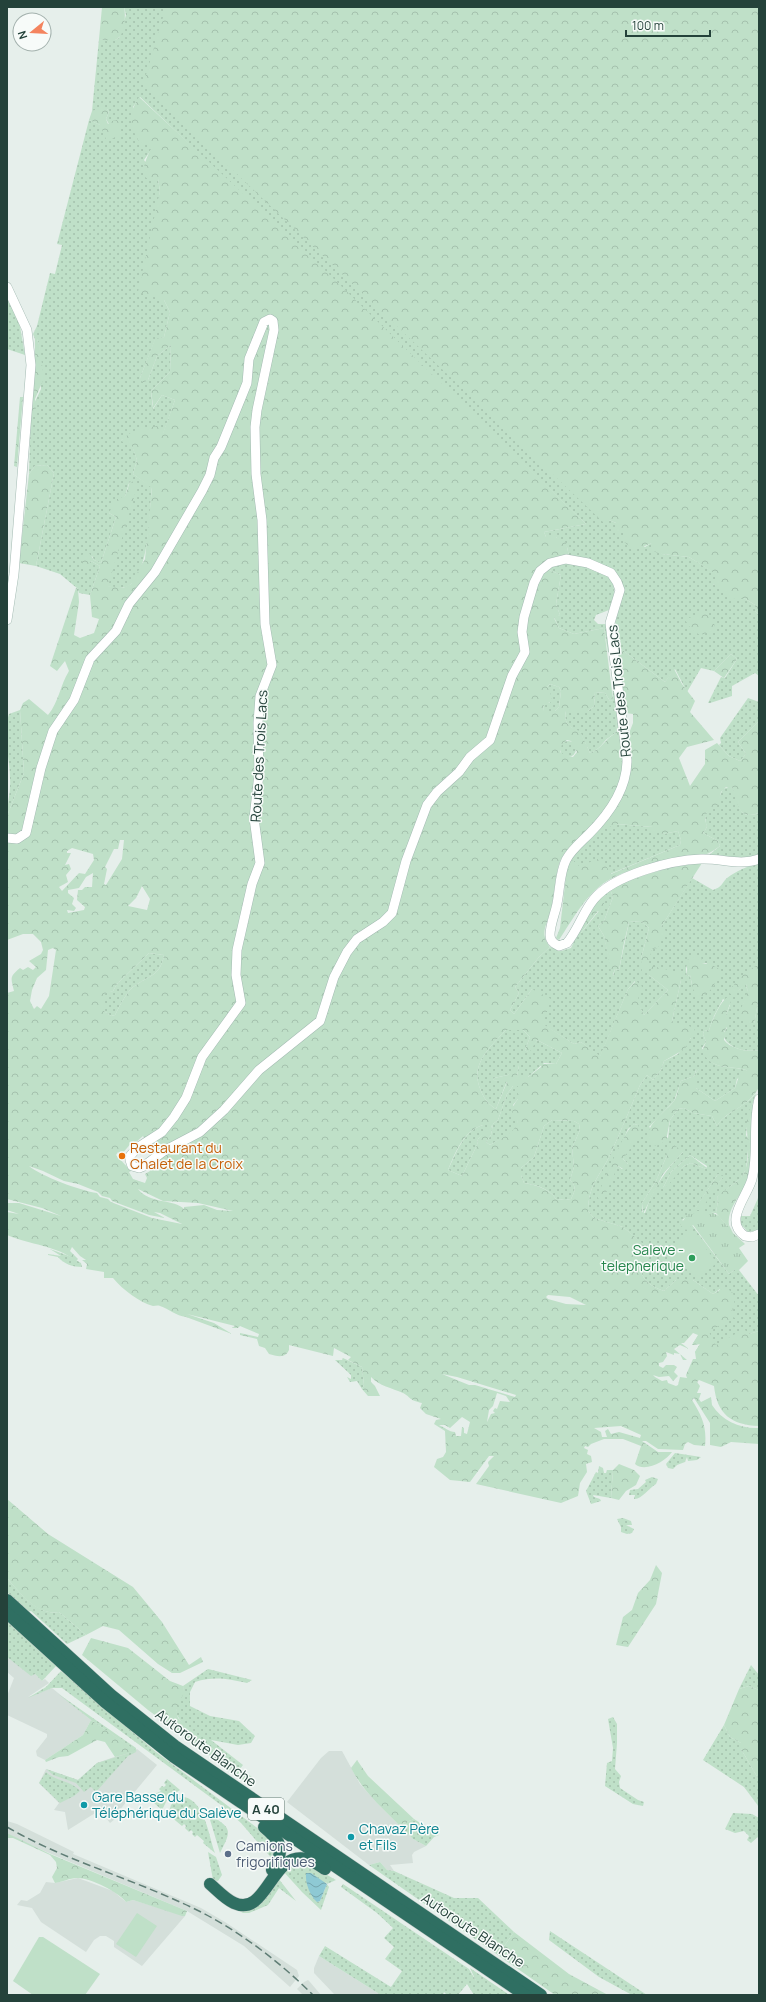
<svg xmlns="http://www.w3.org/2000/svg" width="766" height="2002" viewBox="0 0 766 2002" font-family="Manrope,sans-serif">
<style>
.built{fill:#d4dfda}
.grass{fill:url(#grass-dots);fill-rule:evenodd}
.forest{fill:url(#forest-crowns);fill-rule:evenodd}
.park{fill:url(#park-tufts)}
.pitch{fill:#bfe0c8}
.water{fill:url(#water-waves)}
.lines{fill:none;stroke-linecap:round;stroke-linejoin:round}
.secondary-casing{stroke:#a4bbb3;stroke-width:10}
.highway-casing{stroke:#c2cac8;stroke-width:13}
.secondary{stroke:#fff;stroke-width:9}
.highway{stroke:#2f6f62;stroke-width:12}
.rail{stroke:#5f7d75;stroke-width:1.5;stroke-dasharray:8 4;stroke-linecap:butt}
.food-dot{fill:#e8710a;stroke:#f7fbf9;stroke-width:1.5}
.leisure-dot{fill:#2e9e5b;stroke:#f7fbf9;stroke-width:1.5}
.culture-dot{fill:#0f9aa8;stroke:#f7fbf9;stroke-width:1.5}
.service-dot{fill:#5c6f8a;stroke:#f7fbf9;stroke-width:1.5}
.labels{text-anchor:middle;stroke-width:3;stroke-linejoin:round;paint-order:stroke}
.shield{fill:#f7fbf9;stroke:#637a73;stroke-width:1}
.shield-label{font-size:13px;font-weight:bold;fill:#24423a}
.street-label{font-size:14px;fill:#24423a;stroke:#f7fbf9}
.food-label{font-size:14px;fill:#c56008;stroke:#f7fbf9;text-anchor:start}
.leisure-label{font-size:14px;fill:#27864d;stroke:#f7fbf9;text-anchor:end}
.culture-label{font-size:14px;fill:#0d838f;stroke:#f7fbf9;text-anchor:start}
.service-label{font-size:14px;fill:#4e5e75;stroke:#f7fbf9;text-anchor:start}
</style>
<defs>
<pattern id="grass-dots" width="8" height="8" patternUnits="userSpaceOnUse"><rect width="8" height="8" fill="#bfe0c8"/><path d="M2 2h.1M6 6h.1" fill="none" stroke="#a4c1ad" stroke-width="1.8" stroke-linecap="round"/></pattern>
<pattern id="forest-crowns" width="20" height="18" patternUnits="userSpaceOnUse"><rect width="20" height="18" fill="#bfe0c8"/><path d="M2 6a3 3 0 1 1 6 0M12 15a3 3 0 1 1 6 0" fill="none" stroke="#a4c1ad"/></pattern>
<pattern id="park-tufts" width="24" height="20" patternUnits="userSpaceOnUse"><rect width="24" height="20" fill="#bfe0c8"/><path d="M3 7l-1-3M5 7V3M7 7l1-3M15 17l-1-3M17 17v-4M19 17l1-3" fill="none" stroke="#a4c1ad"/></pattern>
<pattern id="water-waves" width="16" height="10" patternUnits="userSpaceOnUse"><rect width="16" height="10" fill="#8ec9d4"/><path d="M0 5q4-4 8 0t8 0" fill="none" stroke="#74a5ad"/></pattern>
</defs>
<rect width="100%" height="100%" fill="#e6efeb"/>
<g class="built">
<path d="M7 1657 31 1675 35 1674 42 1681 45 1679 49 1683 28 1697 52 1688 91 1720 83 1735 45 1760 37 1756 36 1751 47 1737V1734L7 1715V1696L14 1678 7 1672Z"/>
<path d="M137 1749 157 1765 118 1812 120 1815 110 1823 100 1810 68 1830 65 1812 54 1810 59 1803 39 1783 46 1769 78 1780 97 1763Z"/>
<path d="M329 1751H342L360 1784 378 1804 413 1839 426 1846 414 1852 412 1855 413 1863 390 1865 394 1871 387 1870 380 1862 369 1865 287 1802 321 1758Z"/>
<path d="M7 1821 17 1824 74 1852 73 1854 201 1908 225 1922 297 1970 299 1976 290 1987 244 1946 187 1911 23 1842 7 1833Z"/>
<path d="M78 1878 113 1891 126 1902 133 1900 185 1916 142 1966 114 1947V1941L106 1936H100L94 1940 86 1952 41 1922 32 1908 17 1905 21 1900 27 1901 40 1893 46 1882 55 1883Z"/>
<path d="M319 1956 381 1995H335L314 1973V1968Z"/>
<path d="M308 1980 310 1982 321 1995H303L297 1989 304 1982Z"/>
</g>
<g class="grass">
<path d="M124 7H166V9L609 520 616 523 623 532 645 547 653 542 662 554 689 557 720 576 713 584 744 598 755 605V611L759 615V676L755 673 732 686V696L710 703H708L721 677 725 678 737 659 731 654 714 671 701 668 687 692 675 669 665 682 621 649 617 650 615 617 624 588 615 572 569 556 567 547 556 537H546L544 532 586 524 140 97 133 107 153 147 144 160 158 179 160 191 156 217 164 300 170 312 164 337 155 340 140 378 148 380 157 356 171 345 170 372 151 391 153 409 162 395 175 400 163 434 121 440 132 445 137 460 133 474 152 487C149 513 150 566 131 584 124 590 115 588 107 586L130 480 125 496 109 513 116 517 101 563 94 560 92 556 88 563 91 561 100 566 90 595 79 593 78 589 60 574 36 566 54 473 47 465 35 466 29 474 31 410 41 389 39 344 37 339H35L33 334 37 326 50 273 55 274 62 245 57 244 89 120 121 134 119 129 109 124 106 119 109 112 107 109 92 111 99 39 115 40 119 38 126 15Z"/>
<path d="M7 297 19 321 25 355 7 349Z"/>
<path d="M560 563 579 564 607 575C618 586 614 597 609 610L596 615 594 620 598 624H606L611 652H608L604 628 574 634 559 628 554 617 560 615 556 604 561 575 547 569Z"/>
<path d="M612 678 618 719 616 720C617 738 615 731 605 741 600 747 597 750 590 753L580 732C570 728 563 723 566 711H588L594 706 595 692 605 693 610 701 613 700Z"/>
<path d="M550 684 559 687 561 691 559 707 555 711H543L544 703H550L547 687Z"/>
<path d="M748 698 759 702V721L738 742 746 754 740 761 729 756 719 745 721 743 720 738Z"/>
<path d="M20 710 24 773 7 816C7 804 11 792 10 779 10 758 2 735 9 714Z"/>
<circle cx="568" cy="749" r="8"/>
<path d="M731 786C741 798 734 822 759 813V854L745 859 709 855 720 846 718 841 703 833 707 827C704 817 704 810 715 806L723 789Z"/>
<path d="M616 824 653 827 663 834 678 831 681 840 680 845 610 874 578 866 571 859 600 826Z"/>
<path d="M759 863V965H757L738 991 746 983 748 995 742 1007 754 1024 759 997V1050C746 1053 726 1048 723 1034L727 1028 726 1015 730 1005 723 999 714 1016 709 1030 704 1031 703 1034 706 1042 702 1048C710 1071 727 1065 746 1070L748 1072 737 1079 735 1088 715 1101 696 1088V1073L699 1069 696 1070 694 1076 681 1081 674 1101 649 1127 668 1138 670 1120 678 1109 684 1108 693 1113 712 1116 717 1126C726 1111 746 1107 756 1093L748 1118 746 1135 749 1141 746 1169 741 1178 717 1197 718 1200 716 1213C706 1211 689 1214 682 1220L692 1225 729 1274 734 1270H739L759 1296V1331L749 1334 708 1364 695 1352 700 1344 692 1345 703 1328 720 1289 713 1294 693 1280H676L664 1291C650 1286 644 1282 639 1267L653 1253 623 1227 594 1218 588 1211C589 1184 598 1179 609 1157 620 1133 630 1109 640 1085L647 1075 653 1080 661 1070 664 1061 678 1054 691 1038 672 1021 681 980 649 975 668 990 644 1015 638 1004 635 981 628 989 600 1057 581 1042 574 1044 542 1024 532 989 514 1014 510 1010 519 993 515 987 539 957 550 947 561 951 571 948 579 931 581 933 602 907V895L610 889 613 897 604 921 598 926 604 936 613 976 615 969 619 970 629 922 641 921 649 928 641 959 652 949 661 927 692 878 713 890C722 887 721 884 727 878 736 871 748 866 759 863ZM702 963H707L692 985 690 975 687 976 686 969 687 965ZM634 1124 638 1125 623 1159 628 1164 622 1169 618 1166 598 1198 628 1129ZM683 1152C665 1171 653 1188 645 1213L642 1212V1203L656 1181 667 1155ZM690 1155 707 1166 706 1169 691 1163 684 1166 663 1188 671 1172ZM718 1174 722 1178 710 1194 695 1209Z"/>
<path d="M149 953 164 955C160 979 144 976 130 990 124 997 119 1007 115 1015L111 1016 104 1011V993L113 991 117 984Z"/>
<path d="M506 1030H523L530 1037 525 1050 528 1052 537 1040 562 1053 556 1064 544 1063 528 1077H517L519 1065 508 1075 494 1078 493 1080 507 1081 496 1109C488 1104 485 1100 481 1091 469 1065 489 1048 506 1030Z"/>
<path d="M513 1086H518V1099L513 1105C515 1110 518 1116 518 1120 518 1133 499 1140 490 1145L486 1142 491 1135 493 1124 498 1120 507 1094Z"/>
<path d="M552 1120 574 1121 579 1124 580 1130 572 1148 574 1167 570 1180C577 1187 575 1191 571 1199L565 1200 556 1199C549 1188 536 1185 524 1183L521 1175V1168L534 1157 544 1126Z"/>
<path d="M483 1125H492L491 1128 478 1139 477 1145 462 1176 448 1170C456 1153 464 1130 483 1125Z"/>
<path d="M759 1196V1230L748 1232 740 1223 741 1216H750Z"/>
<path d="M50 1249 69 1256 81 1263 82 1267C73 1267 64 1264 58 1257L48 1255V1254L61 1256Z"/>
<path d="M343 1358 362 1367 364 1385 362 1389 357 1381 350 1382 347 1377 351 1379V1375L335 1360H342Z"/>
<path d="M675 1453 701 1457 697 1460 688 1461 687 1457 685 1462 677 1465 673 1469 668 1468 666 1464Z"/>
<path d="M599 1466 603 1468 604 1473H606L607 1470H613L611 1498 593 1495 594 1497 600 1499 601 1501 591 1504 586 1491 596 1472 598 1473Z"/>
<path d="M652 1477 658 1479 656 1484C649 1488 641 1500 634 1499L635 1495H629L630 1490 638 1489 646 1482 645 1480Z"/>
<path d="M623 1518 631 1521 632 1525H626L634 1529 632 1533 627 1534 621 1532V1527L617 1519Z"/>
<path d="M7 1578C20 1593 38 1616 59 1612L86 1635 67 1644 31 1611 28 1612 7 1592Z"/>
<path d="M7 1621 56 1666 42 1681 35 1674 31 1676 7 1657Z"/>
<path d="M751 1665 759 1675V1690L749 1686 739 1689Z"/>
<path d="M208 1669 252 1680 247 1683C227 1679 215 1676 195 1682L190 1692V1706L210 1716 239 1721 255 1736 251 1743 238 1745 211 1740 243 1765 240 1769C229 1761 176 1723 176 1712 176 1702 185 1696 183 1686Z"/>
<path d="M61 1671 156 1752 268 1836 275 1848 274 1861 241 1823 221 1805 62 1688H52L28 1698 46 1687Z"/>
<path d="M57 1693 136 1748V1752L128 1756 96 1792 91 1787 84 1792 76 1783 53 1775 46 1769 78 1780 97 1763 136 1751 91 1720Z"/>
<path d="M613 1717 617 1724V1743L615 1769 621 1776 619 1782 620 1788 638 1800 644 1802 643 1806 633 1804 605 1786 607 1763 612 1761 613 1748 608 1719Z"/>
<path d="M724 1725 730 1737 741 1743V1749L759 1780V1807L744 1787 703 1760Z"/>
<path d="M46 1772C56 1782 71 1780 80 1791L74 1796 60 1803 39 1783Z"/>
<path d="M167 1779 180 1790 168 1798 162 1810 154 1803 159 1797 155 1794 161 1791 159 1789 162 1786 164 1787 166 1785 164 1783Z"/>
<path d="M184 1797C205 1801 209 1837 215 1853L203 1843 204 1841 197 1835 195 1837 192 1834 193 1832 191 1830 189 1832 185 1828 186 1826 184 1824 182 1826 170 1816C168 1805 174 1798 184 1797Z"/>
<path d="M208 1813C231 1829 233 1828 220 1853Z"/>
<path d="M733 1813 752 1814 759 1818V1836L751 1843 747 1840 749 1836 744 1831 735 1833 725 1829Z"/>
<path d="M414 1819 439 1835 434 1837 426 1846 413 1839 399 1825Z"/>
<path d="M208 1852 216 1857 222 1875 218 1881 213 1880Z"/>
<path d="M380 1862 387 1870 394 1871 454 1898H478L514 1932 498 1955 369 1865Z"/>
<path d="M297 1863 311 1866 336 1880 327 1884 326 1882 317 1902 320 1901 327 1884 329 1887 321 1910 302 1892 283 1871Z"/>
<path d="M278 1878 296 1901 279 1888 268 1905 249 1913H243L232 1907 239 1909Z"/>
<path d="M343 1884 469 1969 476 1981 470 1968 508 1994 507 1995H474L467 1984 458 1995H447L444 1992 443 1995H381L319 1956 325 1946 391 1987 402 1971 385 1959 394 1947 384 1938 393 1928 377 1913 341 1887Z"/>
<path d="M550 1931 647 1995H632L599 1977 549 1940Z"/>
</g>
<g class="forest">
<path d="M102 7H124C126 15 125 37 115 40 111 41 104 40 99 39Z"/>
<path d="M166 7H759V615L755 611V605L744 598 733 599 712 583 719 576 689 557 662 554 652 551V543L635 550 624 542 623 532H617L616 523 609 520 605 524 603 522 143 85Z"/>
<path d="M139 97 302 248 586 524 544 532 546 537H556L566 543 569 556 547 569 561 575 556 604 560 615 554 618 559 628 574 634 604 628 613 700 610 701 605 693 595 692 594 706 588 711H566C563 723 570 728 580 731L590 753C597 750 600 747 606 741 615 731 617 738 616 719H618C620 737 626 759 622 777 618 797 601 816 588 830 579 840 567 848 561 859 556 868 554 898 551 910 547 925 539 933 550 947L539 957 515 987 519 993 510 1010 514 1014 532 989 551 999 543 1024 574 1044 581 1042 600 1056 628 989 636 981 642 986C636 997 638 1004 644 1015L668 990 649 975 652 966 681 973V980L672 1021C680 1026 687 1022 695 1030L685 1049 664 1061 661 1070 653 1080 647 1075 640 1085C630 1109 620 1133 609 1157 598 1179 589 1184 588 1211L594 1218 623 1227 654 1253 639 1267C644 1282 650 1286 664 1291L676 1280H693L713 1294 725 1287 733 1293 735 1306 732 1310 737 1319 733 1317 709 1332 716 1345 744 1329 749 1334 759 1331V1426C731 1425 717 1414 714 1386L699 1380 697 1382 700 1386 697 1393H701L699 1399 701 1402 711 1397 712 1405C722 1421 741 1429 759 1428V1444L731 1442 721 1447 710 1445V1423L694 1398 692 1400C702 1416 707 1427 705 1446L694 1445 688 1442 685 1444 683 1450 658 1449 646 1441H642L658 1452H672C666 1461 645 1473 635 1464L641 1446 623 1439H604L591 1444 588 1447 585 1446 584 1448 588 1450 587 1454 591 1456 592 1462 586 1464 587 1472 580 1483 578 1496 561 1503 476 1484 489 1466 488 1462 494 1456H489L470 1482 450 1480 434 1467 437 1459 443 1457 446 1452 445 1431 434 1424 436 1420 441 1419 426 1414 420 1408 422 1403C408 1400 411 1397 403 1393 392 1388 379 1386 371 1377V1382L375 1386 380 1396H368L362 1389 364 1385 362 1367 348 1360 351 1357 334 1348 333 1356 289 1345V1350C285 1359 277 1356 269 1354L265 1348 259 1346 257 1339 240 1335V1333L258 1337 259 1334 240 1326 238 1328H232L235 1326 187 1314 214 1323 232 1334 186 1317C176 1316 169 1309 160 1306 158 1305 155 1306 153 1306 139 1302 123 1290 113 1278H104V1272L86 1269 87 1264 82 1260H86L80 1256 72 1247 70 1251 78 1259 76 1261C56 1245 30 1245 7 1235V1212L19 1214 7 1210V1203H19L61 1216 42 1208 7 1199V993L14 991C11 978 9 977 20 968L23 970 28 967 33 970 36 967 29 961 41 954 43 950 41 942 33 934H23L7 940V816L24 773 20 710 23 703 29 699 48 715C59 702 60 685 69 671L65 661 57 671 50 666 76 588 78 589 79 602 74 635 80 638 94 633 99 619 92 617 90 595 100 566 91 561 86 568 83 567 82 556 84 552 89 553 94 560 101 563 116 517 109 513 115 500 125 496 131 480 137 487 108 586 123 588 131 584 145 559 152 488 133 474 137 460 132 446 121 441C132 429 143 427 158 426L163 433 175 400 162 395 151 411 153 405 151 391 170 372 171 345 157 356 148 380 143 383 140 378 155 339 164 337 170 312 164 300 138 292 160 191 158 179C134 184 146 158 152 147L139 142C129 123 128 115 139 97ZM550 684 559 687 561 691 559 707 555 711H543L544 704 552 702 550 690 547 687ZM567 740 571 741 577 752 573 757 566 756 560 752 562 744ZM120 840H124L122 859 106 885 104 884 107 869 105 867 114 849H118ZM72 848 93 854 94 860 85 874 79 873 62 891 59 887 68 882 66 875 71 869 69 864 65 865 71 853H67V851ZM93 873 92 887H85L82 890H78L77 900 85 907 84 910 68 913 67 910 74 911 76 908 72 904 74 898 68 893V890L79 888 86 877ZM142 886 150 899 147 910 128 906 136 898ZM53 948 56 950 49 996 41 1009 37 1006 34 1009 30 1001 32 990 37 978 46 970 48 950ZM149 953 164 955C160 979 144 976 130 990 124 997 119 1007 115 1015L111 1016 104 1011V994L113 991 117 984ZM506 1030H523L530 1037 525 1050 529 1053 537 1040 562 1053 556 1064H541V1067L528 1077H517L519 1065 517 1064 508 1075 494 1078 493 1080 507 1082 496 1109C488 1104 485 1100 481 1091 469 1065 489 1048 506 1030ZM513 1086H518V1099C513 1105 511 1110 513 1119L518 1120C515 1134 501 1138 490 1145L486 1142 491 1135 493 1124 498 1120 507 1094ZM552 1120 574 1121 579 1124 580 1130 572 1148 574 1167 570 1180C577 1187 575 1191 571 1199L565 1200 556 1199C549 1188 535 1185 524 1183L521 1175V1168L534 1157 544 1126ZM483 1125H492L491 1128H489L478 1139 477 1145 462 1176 448 1170C455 1153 464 1130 483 1125ZM143 1136 156 1160 150 1171 145 1174 147 1178 145 1183 133 1179 129 1172 131 1171 116 1155 118 1152 121 1155 133 1141 135 1143ZM29 1166 43 1171 64 1181 78 1184 98 1192 102 1196 110 1198 112 1201 149 1215 165 1218 154 1212 160 1213 182 1224 152 1218 111 1202 108 1199 100 1197 97 1193C81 1191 41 1176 29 1166ZM138 1189 163 1201 198 1203 233 1211 217 1210 204 1205 184 1207V1209C175 1199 149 1204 138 1189ZM548 1295 570 1297 586 1305 566 1304 548 1299 546 1297ZM693 1333 698 1335 692 1345 700 1344 695 1352 696 1359H693L686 1375 687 1378 680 1377 678 1385 676 1386 668 1383 667 1380 662 1381 655 1377 653 1375 659 1377 669 1376 673 1381 678 1376 674 1372 677 1367 674 1365H666L663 1368 659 1366V1363L663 1362 667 1356 666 1352 674 1355V1353L680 1354 683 1360H687L674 1349 680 1345 689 1349 681 1343H684ZM442 1374 457 1377 516 1395 515 1397 475 1385H469ZM497 1393 506 1396 510 1402 500 1401 497 1409 495 1408 493 1411 495 1413 491 1414 487 1422 489 1410 493 1406ZM462 1417 470 1422 467 1434 464 1433V1428L462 1427 461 1436H456L455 1432C449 1432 444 1427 439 1425H445L450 1428ZM621 1426 641 1435 640 1438 619 1432 611 1434 608 1429 605 1431 607 1437H602L601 1432 594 1428Z"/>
<path d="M102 108 107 109 109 112 106 119 108 124 112 121 117 120 120 123 121 134 110 140 106 139 100 125 89 120 92 111Z"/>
<path d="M35 339H37L39 344 44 378 35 399 36 412 31 410 35 367Z"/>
<path d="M20 397H23L17 467 14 466Z"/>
<path d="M47 465 54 473 36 566 19 563 29 474 35 466Z"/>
<path d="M702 612C710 615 713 619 715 627L710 632 700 635 692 630 685 620Z"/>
<path d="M621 649 665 682 674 669 682 684 695 701 690 712 714 740 687 747 679 758 690 786 705 764V750L717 743 729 756 740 761 746 754 738 742 759 721V813C736 821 739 802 732 787H726L721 792 718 805 707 812 705 819 707 827 703 833 718 841 720 846C705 858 690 859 672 862 651 866 626 869 607 881 586 894 573 919 559 940L556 938 560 928 567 867 571 859 579 866 601 858 611 874 680 845 681 840 678 831 663 834 653 831V827L617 824 607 828 600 826 626 789 630 769 628 736 633 723V714L626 713 617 650Z"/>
<path d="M731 654 737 659 724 678 714 671Z"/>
<path d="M702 863 661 927 666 931 658 948 652 949 646 972H642L641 959 649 928 641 921 629 922 624 943 619 970 615 969 612 977 604 936 598 926 604 921 613 897 610 889C639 875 670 866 702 863Z"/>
<path d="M602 895 605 898C605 903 602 907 602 912L598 911 580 934 579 931 585 916Z"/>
<path d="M698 955 701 956 702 963 712 965 721 970C716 982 712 993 699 998L693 989 690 975 687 976V960Z"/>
<path d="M757 965H759V997L754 1024 749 1025 740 1018C739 1004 751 997 746 984L738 991 730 994 729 990 745 973Z"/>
<path d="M728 997 731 1001 726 1015 730 1022 724 1032V1040C731 1049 749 1053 759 1050V1087C748 1109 727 1109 717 1126L712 1116 693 1113 684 1108 678 1109 670 1120 666 1141 656 1146 652 1144C639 1128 665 1113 674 1101 678 1095 678 1087 681 1081L694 1076 697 1068H700L696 1073V1088L715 1101 735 1088 739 1076 747 1072 746 1070C729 1065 712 1071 702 1051L706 1042 703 1034 704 1031 709 1030C712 1021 720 1001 728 997Z"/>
<path d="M753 1104C758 1113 751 1171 746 1183 740 1197 727 1209 729 1225L727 1226 716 1213 718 1200 717 1197C725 1188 739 1183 744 1173 755 1151 739 1120 753 1104Z"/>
<path d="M634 1124 638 1125 641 1133 623 1159 628 1164 629 1168 625 1170 618 1166 605 1195 600 1201 598 1198V1195C603 1183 625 1128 634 1124Z"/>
<path d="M673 1144 683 1152 663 1174 643 1214 642 1203 656 1181 667 1155 666 1152Z"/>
<path d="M690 1155 707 1168 706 1169 691 1163 684 1166 664 1190 663 1188 671 1172Z"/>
<path d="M718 1174 729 1177 726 1179 722 1178 701 1210H694Z"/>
<path d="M619 1464 634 1470 640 1476 636 1485 626 1491 619 1500 611 1498 613 1470Z"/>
<path d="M7 1499 48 1534 133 1587 162 1622 189 1665 201 1657 203 1662 180 1673H172L158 1664 119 1630 103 1626 86 1635 59 1612C37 1616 21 1594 7 1578Z"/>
<path d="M656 1565 662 1573 656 1604 628 1647 616 1645 623 1617 632 1610 638 1593 650 1580Z"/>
<path d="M91 1638 128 1648 170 1681 183 1686 184 1692 176 1711 178 1718 215 1751 255 1779 250 1785 148 1710 82 1655Z"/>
<path d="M749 1686 759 1690V1780L741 1749V1743L730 1737 724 1725 739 1689Z"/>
<path d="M91 1720 137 1751 115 1757 105 1742 97 1740 68 1756 59 1757 46 1762 45 1760 83 1735Z"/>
<path d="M357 1760 368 1776 414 1819 399 1825C382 1808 363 1791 351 1768Z"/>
<path d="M7 1833 50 1854 187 1911 185 1916H182L133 1900 126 1902C118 1892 91 1878 77 1878 69 1878 63 1882 55 1883L52 1877 57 1868 56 1862 50 1855 13 1838H7Z"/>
<path d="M514 1932 569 1974 608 1995H555L498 1955Z"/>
</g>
<path class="park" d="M709 1211 719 1216 727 1226 729 1225 733 1233 745 1244 739 1248 748 1261 739 1270H734L729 1274 693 1225 686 1230 680 1225 688 1214Z"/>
<g class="pitch">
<path d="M692 1230 717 1263 698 1277 664 1253Z"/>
<path d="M137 1913 157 1926 136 1957 116 1944Z"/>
<path d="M39 1937H43L100 1974 85 1995H33L13 1981Z"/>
</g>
<path class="water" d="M306 1873H311L327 1884 320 1901 317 1902C310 1896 305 1883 306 1873Z"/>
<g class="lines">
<defs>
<g id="secondary">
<path d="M7 287 27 330 31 365 14 574 7 620"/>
<path d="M7 838 17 839 26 833 41 768 53 731 74 700 90 659 116 631 129 604 155 572 202 491 210 475 214 458 221 447 243 393 247 383 249 359 264 322 270 319 273 321 274 330 257 410 255 427 256 474 262 520 265 624 272 665 260 696 258 723 259 774 254 818 260 863 252 884 237 950 236 975 241 1003 202 1057 186 1098 174 1117 162 1132 137 1148 130 1156V1160L132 1166 139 1168 144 1166 164 1151 200 1132 224 1110 259 1070 320 1021 334 977 347 952 357 939 383 922 392 913 406 861 427 805 437 792 459 772 470 757 490 740 512 676 525 652 522 632 524 617 534 583 540 571 550 563 566 559 588 563 611 573 617 582 620 590 610 623 627 760C627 789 609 814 589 834 581 842 571 850 566 860 559 874 560 893 556 908 554 916 550 926 550 935 550 941 554 944 559 946L567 943C578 930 583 912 594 899 614 875 671 860 701 859 721 858 740 866 759 859"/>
<path d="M759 1099C752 1124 759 1152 752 1179 747 1197 723 1221 745 1236L752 1237 759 1234"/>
</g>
<g id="highway">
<path d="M7 1600 111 1695 175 1746 541 1995"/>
<path d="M7 1613 105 1702 174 1757 525 1995"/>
<path d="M264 1827C281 1841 286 1850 272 1870"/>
<path d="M210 1884C217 1890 225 1899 234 1903 267 1918 271 1851 306 1859 312 1860 319 1865 325 1869"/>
</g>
</defs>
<use href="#secondary" class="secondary-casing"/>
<use href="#highway" class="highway-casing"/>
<use href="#secondary" class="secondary"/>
<use href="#highway" class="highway"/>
<path class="rail" d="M7 1827C62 1859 124 1876 182 1903 230 1924 276 1958 313 1995"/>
</g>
<circle class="food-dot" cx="122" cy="1156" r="4"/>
<circle class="leisure-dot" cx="692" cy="1258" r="4"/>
<g class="culture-dot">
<circle cx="84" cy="1805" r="4"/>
<circle cx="351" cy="1837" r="4"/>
</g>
<circle class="service-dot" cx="228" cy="1854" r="4"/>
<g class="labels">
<rect class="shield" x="248" y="1798" width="36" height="22" rx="3"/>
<g class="shield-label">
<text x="266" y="1814">A 40</text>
</g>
<g class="street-label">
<text transform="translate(619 691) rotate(-96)" y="5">Route des Trois Lacs</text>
<text transform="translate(259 756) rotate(-87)" y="5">Route des Trois Lacs</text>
<text transform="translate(206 1748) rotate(36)" y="5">Autoroute Blanche</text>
<text transform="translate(473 1930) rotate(34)" y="5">Autoroute Blanche</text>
</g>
<g class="food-label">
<text x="130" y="1153">Restaurant du<tspan x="130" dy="16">Chalet de la Croix</tspan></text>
</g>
<g class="leisure-label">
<text x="684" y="1255">Saleve -<tspan x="684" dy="16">telepherique</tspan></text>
</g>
<g class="culture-label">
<text x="92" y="1802">Gare Basse du<tspan x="92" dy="16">Téléphérique du Salève</tspan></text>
<text x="359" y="1834">Chavaz Père<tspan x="359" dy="16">et Fils</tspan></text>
</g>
<g class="service-label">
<text x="236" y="1851">Camions<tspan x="236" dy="16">frigorifiques</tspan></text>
</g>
</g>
<rect width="766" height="2002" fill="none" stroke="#24423a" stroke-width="16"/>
<g transform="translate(32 32) rotate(252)"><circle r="19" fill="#f7fbf9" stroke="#a3b1ad"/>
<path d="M0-3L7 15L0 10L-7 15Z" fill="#f4845f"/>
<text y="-6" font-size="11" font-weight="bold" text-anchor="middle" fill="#24423a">N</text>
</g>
<path d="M626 30v6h84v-6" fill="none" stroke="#24423a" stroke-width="2"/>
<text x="632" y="30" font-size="12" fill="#24423a" stroke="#f7fbf9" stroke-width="3" paint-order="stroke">100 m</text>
</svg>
